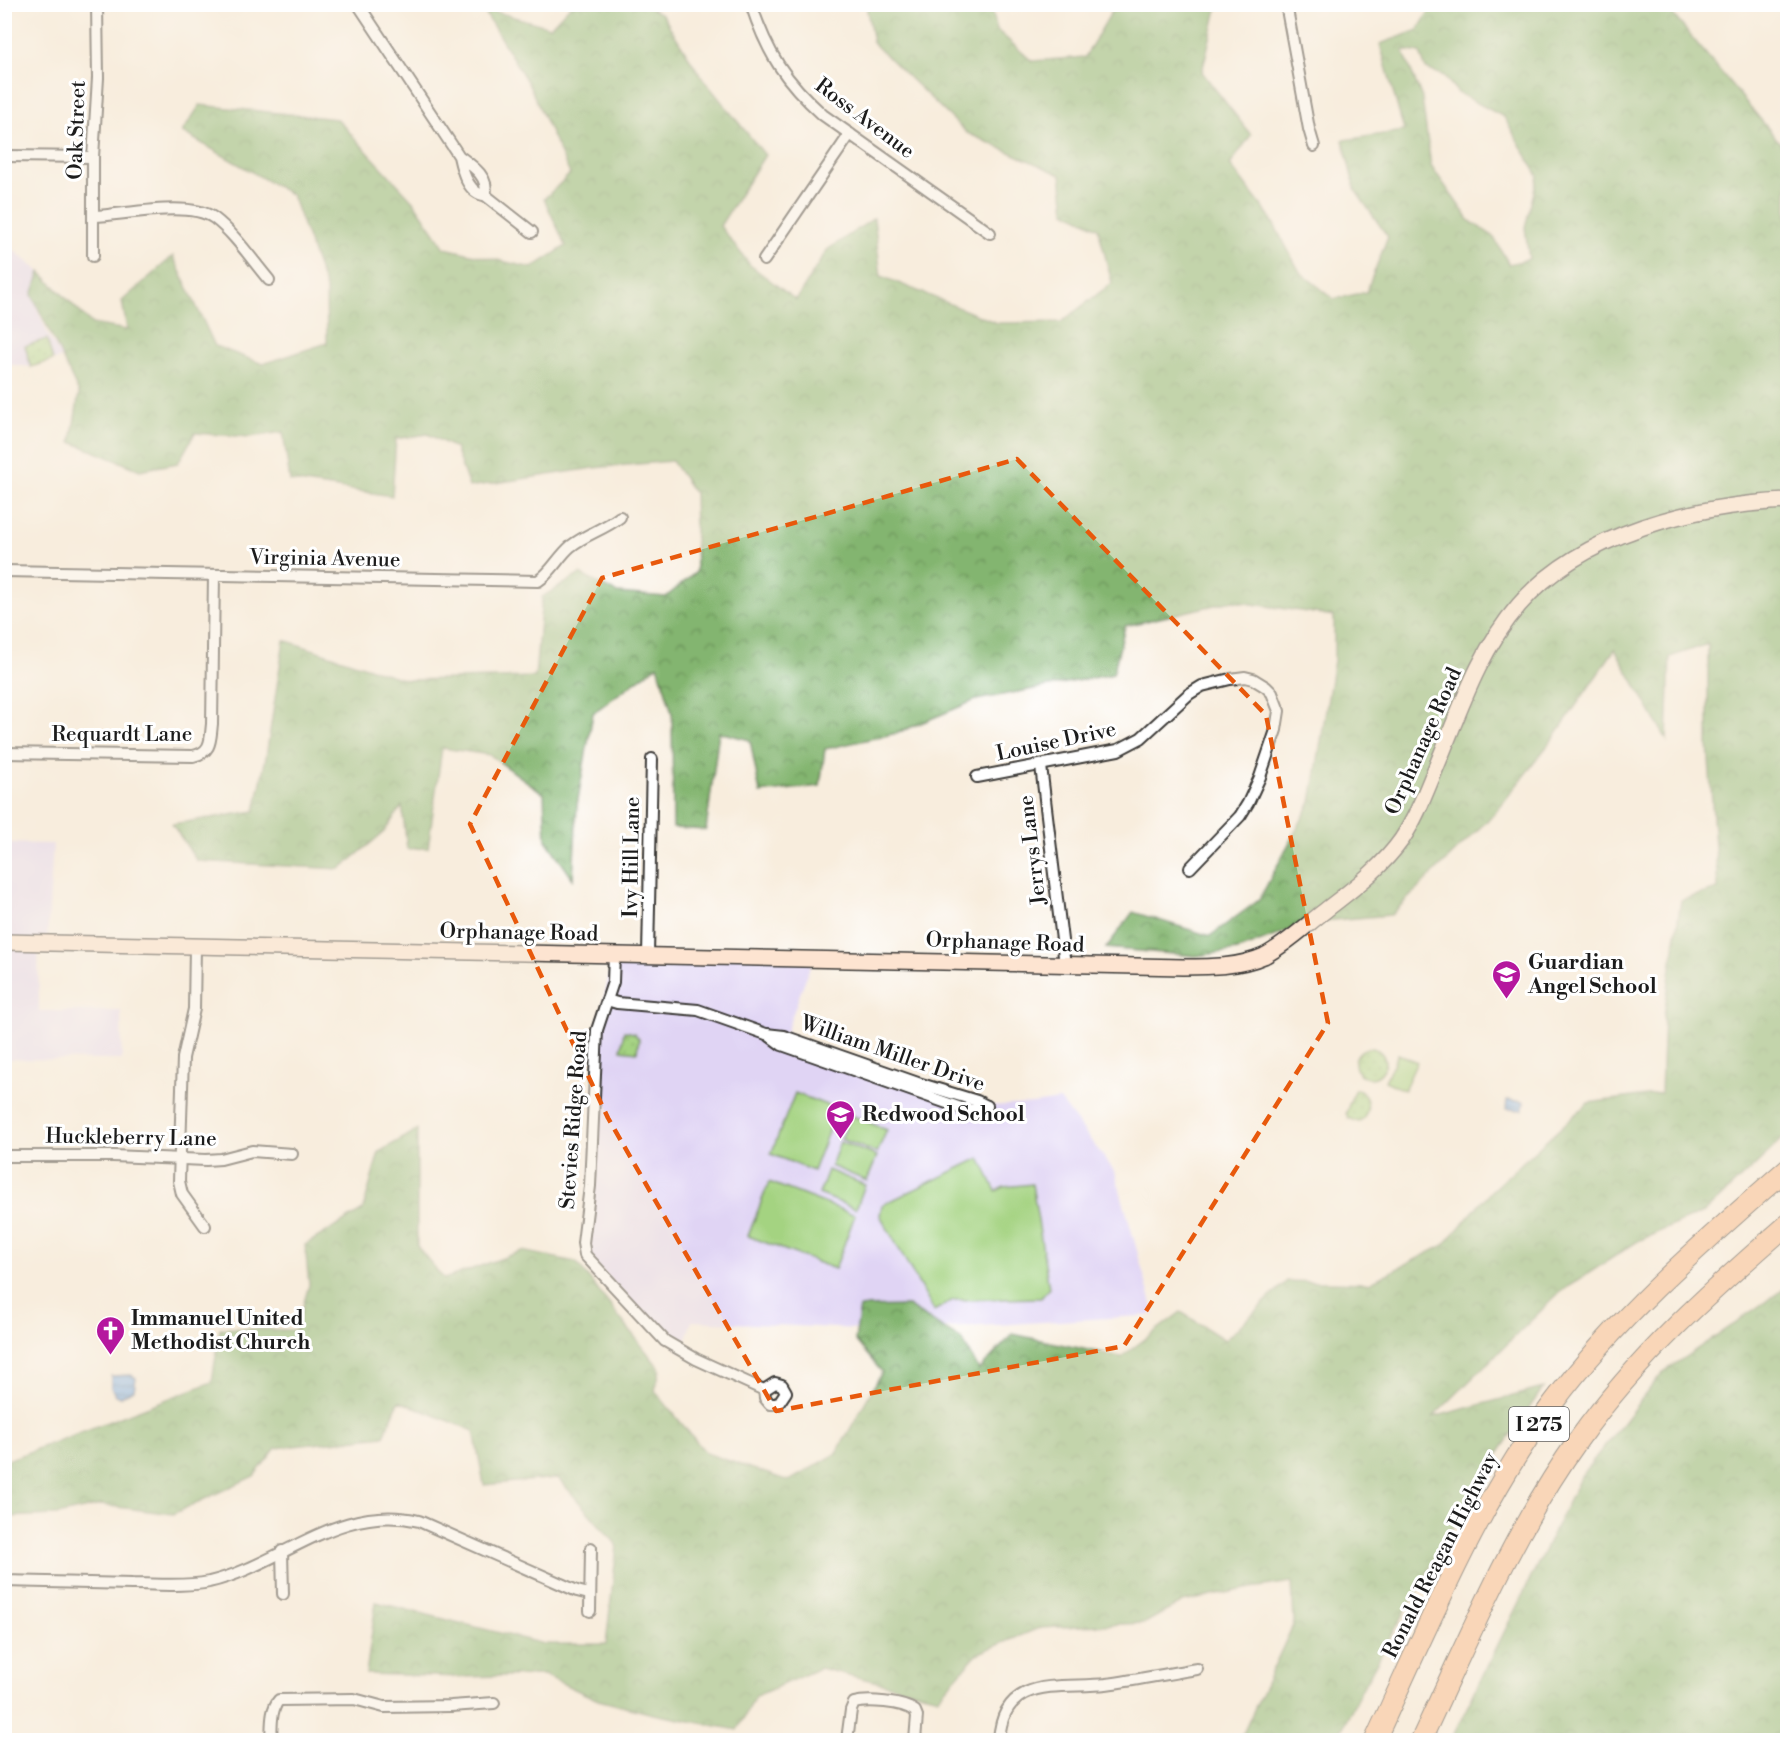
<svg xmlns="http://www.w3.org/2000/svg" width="1792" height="1745" viewBox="0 0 1792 1745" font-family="'Libre Bodoni',serif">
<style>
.built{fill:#e0d4f4}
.grass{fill:#a4d381;stroke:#60784e;stroke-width:1.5}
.forest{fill:url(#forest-crowns);stroke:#506846;stroke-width:1.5;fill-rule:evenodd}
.park{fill:url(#park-dots);stroke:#60784e;stroke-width:1.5}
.water{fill:url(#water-rules);stroke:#4b6582;stroke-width:1.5}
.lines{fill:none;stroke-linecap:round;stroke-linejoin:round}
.street-casing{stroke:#3d3b39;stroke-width:14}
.secondary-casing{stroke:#3d3b39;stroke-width:18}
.highway-casing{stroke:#3d3b39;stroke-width:22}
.street{stroke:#fff;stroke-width:10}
.secondary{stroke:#fde4d1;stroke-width:15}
.highway{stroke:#fbbb8c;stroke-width:20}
.marked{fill:none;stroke:#e8590c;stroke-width:4.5;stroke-dasharray:12 8;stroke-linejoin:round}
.labels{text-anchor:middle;stroke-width:6;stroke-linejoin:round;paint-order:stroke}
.shield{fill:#fff;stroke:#606060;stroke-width:1.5}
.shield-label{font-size:20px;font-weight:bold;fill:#1c1c1c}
.street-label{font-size:21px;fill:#1c1c1c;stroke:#fff}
.poi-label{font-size:21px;font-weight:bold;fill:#1c1c1c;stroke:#fff;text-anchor:start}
</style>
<defs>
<pattern id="forest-crowns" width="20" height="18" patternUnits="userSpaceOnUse" patternTransform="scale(1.5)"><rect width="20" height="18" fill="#83b56f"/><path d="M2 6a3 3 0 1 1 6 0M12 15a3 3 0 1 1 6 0" fill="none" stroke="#6a925a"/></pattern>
<pattern id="park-dots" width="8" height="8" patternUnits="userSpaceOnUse" patternTransform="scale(1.5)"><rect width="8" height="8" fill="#a4d381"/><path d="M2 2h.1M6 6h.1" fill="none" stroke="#8db56f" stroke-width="1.8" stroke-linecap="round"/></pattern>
<pattern id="water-rules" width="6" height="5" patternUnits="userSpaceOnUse" patternTransform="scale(1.5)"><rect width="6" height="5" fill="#7aaee7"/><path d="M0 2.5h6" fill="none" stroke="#638dba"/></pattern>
</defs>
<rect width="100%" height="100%" fill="#fff"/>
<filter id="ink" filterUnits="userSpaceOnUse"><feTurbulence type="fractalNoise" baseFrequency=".0167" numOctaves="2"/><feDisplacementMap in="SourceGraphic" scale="12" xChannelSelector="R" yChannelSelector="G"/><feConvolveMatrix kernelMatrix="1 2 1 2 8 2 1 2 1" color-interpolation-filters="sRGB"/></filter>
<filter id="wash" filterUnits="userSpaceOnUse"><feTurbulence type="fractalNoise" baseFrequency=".008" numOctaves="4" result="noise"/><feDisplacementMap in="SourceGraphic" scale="24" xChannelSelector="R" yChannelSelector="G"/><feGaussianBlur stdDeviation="1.35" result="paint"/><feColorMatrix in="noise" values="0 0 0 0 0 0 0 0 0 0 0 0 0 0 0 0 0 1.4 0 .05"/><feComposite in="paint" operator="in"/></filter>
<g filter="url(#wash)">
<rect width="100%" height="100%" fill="#f8eddd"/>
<g class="built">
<path d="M4 242 40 272 32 296 48 335 62 358 31 367 7 364V356H4Z"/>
<path d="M5 843 53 844 47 943H38L39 1011H121L122 1060 5 1059Z"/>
<path d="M614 954 813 958 785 1035 987 1106 1034 1104 1060 1100 1115 1172 1155 1315 899 1331 692 1321 681 1352 585 1255 597 1030Z"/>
</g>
<g class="grass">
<path d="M1398 1054 1417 1062 1404 1090 1385 1081Z"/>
<path d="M795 1093 837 1109 813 1171 771 1154Z"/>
<path d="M851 1115 887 1130 877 1153 841 1139Z"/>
<path d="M840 1142 877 1156 867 1181 831 1166Z"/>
<path d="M980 1158 996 1191 1004 1187 1032 1184 1049 1288 1041 1298 953 1300 934 1311 880 1215 882 1205Z"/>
<path d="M828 1170 865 1185 856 1209 819 1194Z"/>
<path d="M769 1182 855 1215 835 1269 748 1236Z"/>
</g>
<g class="forest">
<path d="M571 5H644L662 14 700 75 765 155 720 226 750 265 796 300 827 250 874 218 881 276 997 323 1061 322 1112 283 1098 228 1065 211 1061 175 967 133 873 43 866 5H991L997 30 1032 61 1085 57 1112 11 1132 5H1218L1202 72 1251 135 1230 165 1270 217 1300 272 1334 299 1366 292 1388 237 1355 190 1343 140 1404 131 1380 44 1418 30 1433 5H1665L1781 144 1787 160V1135L1706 1211 1638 1241 1560 1292 1433 1417 1543 1388 1476 1486 1359 1694 1337 1740H1240L1294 1623 1292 1582 1251 1588 1183 1602 1145 1623 1039 1628 977 1654 938 1697 820 1668 756 1696 737 1730 653 1714 598 1700 544 1675 461 1677 366 1674 376 1602 544 1644H606L617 1545 558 1478 484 1485 474 1431 399 1401 384 1436 276 1448 254 1476 173 1514 101 1505 57 1515 5 1517V1461L212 1382 220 1328 296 1330 309 1285 305 1245 363 1210 379 1152 417 1130V1246L444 1279 522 1251 576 1262 660 1369 655 1391 706 1453 789 1481 836 1454 882 1372 855 1340 860 1307 908 1306 962 1340 979 1370 1013 1334 1121 1357 1181 1312 1225 1340 1287 1281 1369 1283 1444 1245 1492 1190 1588 1103 1661 1093 1664 1015 1681 900 1718 889 1708 745V644L1670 657 1667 740 1615 649 1555 736 1495 813 1391 915 1311 922 1238 950 1196 956 1106 948 1133 912 1210 936 1259 900 1311 802 1334 660V616L1232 601 1125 626 1113 674 976 700 897 733 825 749 820 786 760 793 750 740 719 732 706 830 673 828 672 713 658 665 593 713 577 805 573 879 546 840 544 794 490 755 442 748 428 848 407 849 402 806 384 832 340 869 197 861 172 824 255 811 266 757 284 640 406 680 535 677 542 597 580 574 617 593 666 597 696 572 694 493 672 461 594 468 469 487 455 448 428 434 396 439 392 496 290 481 283 432 250 437 195 433 178 463 140 470 71 442 79 393 32 295 40 272 92 324 127 330 122 301 173 256 215 346 263 364 327 343 326 289 292 195 182 132 200 105 337 119 414 202 445 248 532 268 566 246 544 199 570 174 528 83 482 8 550 27ZM1403 50 1420 53 1426 69 1444 76 1458 93 1504 117 1538 176 1525 227 1529 259 1509 264 1493 236 1470 221 1431 166 1422 98Z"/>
<path d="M1787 1287V1740H1451L1581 1476 1662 1373Z"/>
</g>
<g class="park">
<path d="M47 339 53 360 31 367 25 346Z"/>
<path d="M624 1031 634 1033 639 1039 637 1052 621 1050Z"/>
<circle cx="1370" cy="1063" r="15"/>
<path d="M1356 1089C1369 1095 1370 1107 1364 1118L1358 1122 1348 1118 1346 1113 1354 1091Z"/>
</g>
<g class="water">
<path d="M1507 1100 1524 1102 1523 1110 1506 1109Z"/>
<path d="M131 1375 136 1378 134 1390 120 1397 115 1395 111 1387V1376Z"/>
</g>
</g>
<g filter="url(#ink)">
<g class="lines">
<defs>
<g id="street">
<path d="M358 4 459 156C462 170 468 194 485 195 490 177 471 165 459 156"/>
<path d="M751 4C767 53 785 81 823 115L990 233"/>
<path d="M1286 4 1309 129 1314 146"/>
<path d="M4 156 93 157"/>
<path d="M485 195 532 232"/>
<path d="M95 216C124 215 190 200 214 218 235 234 252 260 269 280"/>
<path d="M93 256V157L98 78 97 4"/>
<path d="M764 260 850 134"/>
<path d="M4 571 538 581C552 572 558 557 571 546 586 534 605 529 620 517"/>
<path d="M4 753 193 756C212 752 210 740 212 724L214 575"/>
<path d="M1041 766 1065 965"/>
<path d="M977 777 1118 750 1141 738 1189 694 1202 686 1230 679 1245 677 1253 679 1266 687 1272 693 1279 711 1276 730 1260 777 1248 803 1240 816 1190 868"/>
<path d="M195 947 194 1009 183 1058 179 1181 182 1194 205 1226"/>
<path d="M614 954 613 982 597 1030 590 1186 583 1243 585 1255 665 1341 696 1359 764 1390 765 1398 770 1404H778L786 1392 782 1385 775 1383 764 1390"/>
<path d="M648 955 652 759"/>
<path d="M607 1000 617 1003 698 1010 766 1034 784 1036 918 1083 977 1101 987 1106"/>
<path d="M767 1034 782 1045 961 1108 974 1110 987 1106"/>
<path d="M4 1156H113L206 1160 221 1159 252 1151 292 1154"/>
<path d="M282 1551 283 1594"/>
<path d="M4 1581C47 1582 89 1583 132 1584 157 1584 185 1587 209 1582 282 1565 338 1502 419 1521L577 1591 589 1594"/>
<path d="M590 1611 591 1548"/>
<path d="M271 1740C272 1727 270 1710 279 1700L354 1699 384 1707 451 1706 494 1703"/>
<path d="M847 1740 851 1710 854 1703C867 1699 903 1702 915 1711L917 1716 915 1740"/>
<path d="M999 1740C1003 1674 1060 1689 1106 1684 1136 1680 1166 1674 1197 1669"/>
</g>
<path id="secondary" d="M4 942 1183 967C1210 967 1239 967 1264 956 1285 945 1303 928 1322 913 1350 891 1381 869 1402 839 1416 818 1425 794 1435 770 1459 713 1478 652 1519 605 1582 532 1696 505 1788 501"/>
<g id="highway">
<path d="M1375 1740C1427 1629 1479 1501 1553 1403 1620 1314 1704 1242 1788 1168"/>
<path d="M1421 1740C1469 1638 1513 1531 1579 1439 1637 1357 1712 1290 1788 1224"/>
</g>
</defs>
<use href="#street" class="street-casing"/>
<use href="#secondary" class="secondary-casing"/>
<use href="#highway" class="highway-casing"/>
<use href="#street" class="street"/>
<use href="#secondary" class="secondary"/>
<use href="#highway" class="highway"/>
</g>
</g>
<path d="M0 0H1792V1745H0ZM1017 459 1266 715 1328 1023 1124 1346 776 1411 608 1118 470 824 602 578Z" fill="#f8eddd" fill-opacity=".55" fill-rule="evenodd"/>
<path class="marked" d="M1017 459 1266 715 1328 1023 1124 1346 776 1411 608 1118 470 824 602 578Z"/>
<defs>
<symbol id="school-pin" viewBox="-11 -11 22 30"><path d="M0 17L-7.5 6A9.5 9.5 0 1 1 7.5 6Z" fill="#b5179e" stroke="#fff"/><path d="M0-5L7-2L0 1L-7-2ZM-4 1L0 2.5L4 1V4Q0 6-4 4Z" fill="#fff"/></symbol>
<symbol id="church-pin" viewBox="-11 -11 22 30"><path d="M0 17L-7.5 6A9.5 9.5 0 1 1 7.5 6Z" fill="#b5179e" stroke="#fff"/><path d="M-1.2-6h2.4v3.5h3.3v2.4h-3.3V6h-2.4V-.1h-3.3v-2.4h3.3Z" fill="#fff"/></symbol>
</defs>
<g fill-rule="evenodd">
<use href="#school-pin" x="1490" y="958" width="33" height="45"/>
<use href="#school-pin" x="824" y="1098" width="33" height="45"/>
<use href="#church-pin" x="94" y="1314" width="33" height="45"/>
</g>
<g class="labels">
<rect class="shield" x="1509" y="1407" width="60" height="34" rx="4.5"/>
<g class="shield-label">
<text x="1539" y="1431">I 275</text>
</g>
<g class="street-label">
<text transform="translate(865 118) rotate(37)" y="7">Ross Avenue</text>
<text transform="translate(76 130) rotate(-88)" y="7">Oak Street</text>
<text transform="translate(325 558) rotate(1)" y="7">Virginia Avenue</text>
<text x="122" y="741">Requardt Lane</text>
<text transform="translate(1056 741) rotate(-12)" y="7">Louise Drive</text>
<text transform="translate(1423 741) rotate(-66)" y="7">Orphanage Road</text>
<text transform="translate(1032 850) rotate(-97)" y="7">Jerrys Lane</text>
<text transform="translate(631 857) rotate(-89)" y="7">Ivy Hill Lane</text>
<text transform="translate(519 932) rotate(1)" y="7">Orphanage Road</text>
<text transform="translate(1005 942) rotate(2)" y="7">Orphanage Road</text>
<text transform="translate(893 1053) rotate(19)" y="7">William Miller Drive</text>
<text transform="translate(573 1120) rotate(-86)" y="7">Stevies Ridge Road</text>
<text transform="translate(131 1137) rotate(1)" y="7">Huckleberry Lane</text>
<text transform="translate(1440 1555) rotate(-63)" y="7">Ronald Reagan Highway</text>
</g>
<g class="poi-label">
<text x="1528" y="969">Guardian<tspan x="1528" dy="24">Angel School</tspan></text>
<text x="862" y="1121">Redwood School</text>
<text x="131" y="1325">Immanuel United<tspan x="131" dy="24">Methodist Church</tspan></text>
</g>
</g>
<rect width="1792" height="1745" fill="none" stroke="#fff" stroke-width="24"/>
</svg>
